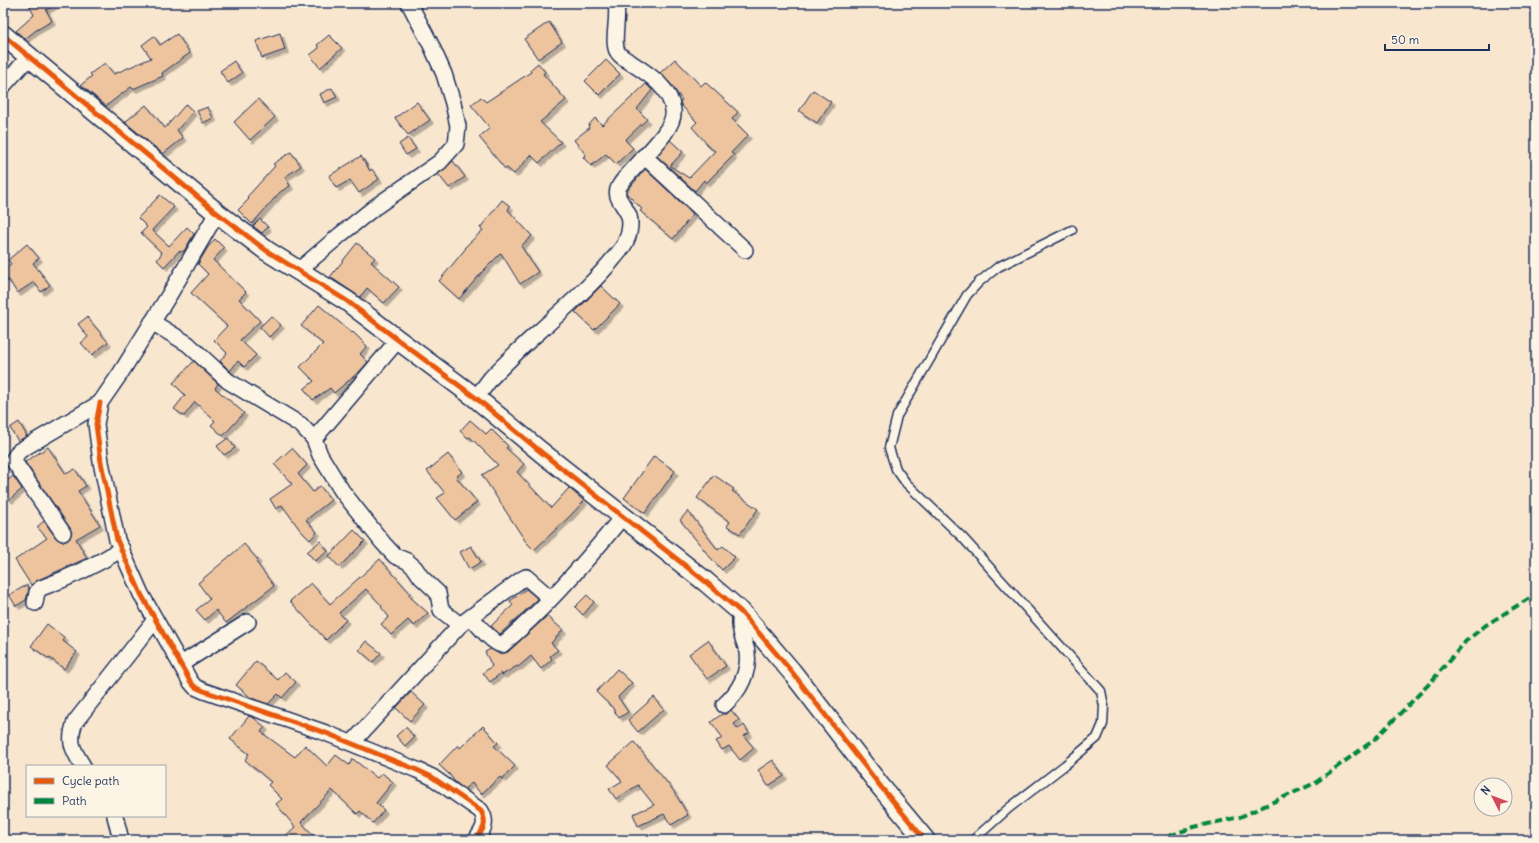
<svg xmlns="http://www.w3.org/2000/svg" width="1539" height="843" viewBox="0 0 1539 843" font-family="Delius,sans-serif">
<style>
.building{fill:#edc49d;stroke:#1b2f5e;filter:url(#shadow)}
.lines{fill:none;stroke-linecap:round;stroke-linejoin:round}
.service-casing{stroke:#1b2f5e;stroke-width:11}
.minor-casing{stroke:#1b2f5e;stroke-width:18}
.tertiary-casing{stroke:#1b2f5e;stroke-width:22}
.service{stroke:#fcf5e5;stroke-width:8}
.minor{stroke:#fcf5e5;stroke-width:15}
.tertiary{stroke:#fcf5e5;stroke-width:19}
.quiet{stroke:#00873e;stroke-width:4;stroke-dasharray:8 4;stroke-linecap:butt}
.cycleway-casing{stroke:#fcf5e5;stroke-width:8}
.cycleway{stroke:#e8590c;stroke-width:5}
</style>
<defs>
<filter id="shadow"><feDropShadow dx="3.5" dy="3.5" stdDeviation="0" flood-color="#0004"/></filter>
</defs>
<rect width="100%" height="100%" fill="#f8e6cf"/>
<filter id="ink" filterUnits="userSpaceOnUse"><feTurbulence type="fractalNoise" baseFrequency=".025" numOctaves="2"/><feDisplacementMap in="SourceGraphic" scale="8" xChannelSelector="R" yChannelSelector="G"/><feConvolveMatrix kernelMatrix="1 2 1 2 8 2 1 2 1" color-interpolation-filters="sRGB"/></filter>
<g filter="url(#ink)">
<g class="building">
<path d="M28 3H58L46 10 52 21 35 31 25 39 16 31 34 15Z"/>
<path d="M549 22 562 42 538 59 524 39Z"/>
<path d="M280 33 285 50 262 58 256 41Z"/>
<path d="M177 34 190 53 162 73 163 76 133 89 131 87 106 106 81 85 92 76 90 74 105 63 114 74 151 58 142 45 154 36 160 45Z"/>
<path d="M329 35 342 48 320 68 310 55 319 48 317 45Z"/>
<path d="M675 59 701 86 705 82 738 112 732 119 748 135 731 153 734 155 706 183 704 180 695 191 657 156 670 140 683 152 670 166 689 178 715 151 706 145 707 144 692 127 697 122 681 105 680 101 682 100 670 83 660 73Z"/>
<path d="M606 60 620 74 599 95 585 81Z"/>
<path d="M234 61 242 73 228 83 220 71Z"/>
<path d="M538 63 545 72 543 74 566 100 540 122 561 142 539 163 531 155 514 174 507 168 505 169 479 137 490 128 471 105 481 97 486 102 531 72 530 70Z"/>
<path d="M646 84 652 90 637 109 647 119 625 140 633 148 616 164 606 154 591 166 583 157 586 155 574 140 589 128 588 126 595 118 602 125Z"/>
<path d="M332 88 337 97 324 103 320 94Z"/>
<path d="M813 90 831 102 817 123 799 111Z"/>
<path d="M258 99 275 117 250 140 234 122Z"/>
<path d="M417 102 430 120 408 135 395 118Z"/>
<path d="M186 104 193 112 177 130 183 138 163 154 125 122 146 105 165 128Z"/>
<path d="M208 107 213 118 203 123 197 111Z"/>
<path d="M408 138 416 149 406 155 399 144Z"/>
<path d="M291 152 301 166 285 177 290 186 280 192 252 224 238 210 249 199 247 197 275 166 273 164Z"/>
<path d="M361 156 370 171 372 169 379 179 359 193 350 180 336 188 329 176Z"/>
<path d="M453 161 465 177 449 188 438 174Z"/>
<path d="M645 169 693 214 673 239 640 211 642 209 627 194 628 190Z"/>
<path d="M160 195 174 207 152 230 169 246 187 227 194 234 184 251H183L181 252 179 251 164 267 157 260 162 253 141 233 147 227 138 218Z"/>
<path d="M502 200 510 206 508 210 532 236 521 246 538 272 520 284 501 253 483 271 459 299 439 281 466 248 465 247 483 230 480 228Z"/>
<path d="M260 219 268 227 262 233 253 226Z"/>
<path d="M215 239 224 248 213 260 246 292 239 299 260 321 240 340 256 355 244 367 238 361 230 371 220 361 227 353 214 340 227 326 191 293 208 274 198 264 208 247Z"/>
<path d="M357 243 375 258 371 262 399 287 384 303 367 288 360 297 330 277Z"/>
<path d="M27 244 39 258 33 263 50 285 41 292 34 282 17 293 9 280 7 281 3 274V270L11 264 8 260Z"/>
<path d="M601 286 620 304 594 330 575 312Z"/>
<path d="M319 305 352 333 353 332 367 346 360 354 368 362 360 371 334 393 330 388 313 400 304 389 314 381 300 367 323 344 301 326Z"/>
<path d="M271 316 281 325 269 337 260 327Z"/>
<path d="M87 317 108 342 92 355 81 343 88 337 78 324Z"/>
<path d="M194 361 218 384 215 388 244 413 223 436 211 425 215 421 195 402 184 416 174 409 185 395 173 383Z"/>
<path d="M470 420 486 434 491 429 508 446 506 448 524 464 517 472 551 508 569 488 584 501 570 516 534 550 526 542 482 475 498 465 470 437 468 438 460 431Z"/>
<path d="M19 422 27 436 18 441 10 428Z"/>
<path d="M228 438 235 448 224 455 217 446Z"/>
<path d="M48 447 66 474 75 469 86 486 78 491 100 525 76 539 87 558 38 580 31 585 15 560 47 538 37 527 44 521 56 538 63 542 68 540 72 533 70 528 25 462Z"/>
<path d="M292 448 307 465 298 474 313 492 320 486 331 500 306 520 317 532 310 540 300 530 282 505 276 509 270 499 292 484 274 464Z"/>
<path d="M448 454 462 472 456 477 477 502 455 520 437 498 445 493 427 471Z"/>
<path d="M654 456 675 471 645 513 624 498Z"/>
<path d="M714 475 734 489 732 491 758 509 740 534 727 526 730 522 697 498Z"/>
<path d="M13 476 22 489 9 500 3 492V484Z"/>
<path d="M688 511 718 550 723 546 735 557 722 570 709 556 680 520Z"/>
<path d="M354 530 365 541 339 567 329 556Z"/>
<path d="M320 541 328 551 315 561 307 552Z"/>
<path d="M244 544 258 560 256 562 274 586 226 623 216 610 205 620 196 610 210 599 198 583Z"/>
<path d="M471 546 481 562 469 569 460 552Z"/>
<path d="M380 559 410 593 408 595 428 613 414 626 408 620 391 635 381 624 389 617 381 607 382 606 366 589 339 613 346 620 326 640 290 601 311 583 330 604Z"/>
<path d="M27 585 29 589 26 600 16 606 9 595Z"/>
<path d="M526 589 538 599 500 634 491 626 513 605 510 601Z"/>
<path d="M587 595 594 602 583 615 575 607Z"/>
<path d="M547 616 563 630 551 643 558 650 550 656 552 659 541 669 531 656 518 667 517 666 502 675 501 673 490 682 483 673 492 666 485 652 491 649 499 654 508 652Z"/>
<path d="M47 624 65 638 63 641 77 652 64 669 50 658 49 659 31 646Z"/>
<path d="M708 640 726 666 707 679 689 654Z"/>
<path d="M366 641 381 653 373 662 359 650Z"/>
<path d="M256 661 278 680 285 672 296 682 282 698 278 694 268 704 251 698 236 685Z"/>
<path d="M617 669 632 683 618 697 628 712 619 718 612 707 596 692Z"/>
<path d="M411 692 425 705 410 721 396 708Z"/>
<path d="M654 697 664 709 638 732 628 720Z"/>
<path d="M731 710 739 720 734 724 738 729 744 725 749 733 744 736 754 748 740 760 729 746 722 750 716 741 723 738 711 722 722 714H727Z"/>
<path d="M249 716 254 718 265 727 261 732 295 757 305 745 327 766 336 755 349 765 353 759 377 778 382 773 393 782 376 803 384 810 373 823 360 811 357 814 332 790 301 822 313 835 307 840H281L295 827 276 804 282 799 268 785 271 782 245 760 249 754 230 739Z"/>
<path d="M483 726 498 743 494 746 515 766 502 779 500 777 481 794 472 783 464 789 455 782 450 775 439 765 458 745 460 748Z"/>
<path d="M406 727 414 737 405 746 396 736Z"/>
<path d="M634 742 673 790 688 815 671 825 664 814 638 826 633 814 654 805 638 785 616 799 609 789 622 781 608 765Z"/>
<path d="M773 760 784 776 768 786 758 770Z"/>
</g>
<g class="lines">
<defs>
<path id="service" d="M973 840 1009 808 1065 765 1097 738 1103 724 1104 706 1101 691 963 538 906 483 896 469 889 448 897 416 967 295 979 282 998 267 1072 230"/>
<g id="minor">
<path d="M3 86 29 57"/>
<path d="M644 156 745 250"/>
<path d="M298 271 340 235 375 207 440 162 456 144 458 126 453 103 444 74 431 45 409 3"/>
<path d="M152 322 188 344 228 381 301 425 314 439 320 455 342 491 383 543 395 556 407 561 415 568 421 577 438 593 441 610 460 625"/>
<path d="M476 398 491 378C507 362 523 345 541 330 566 307 592 285 614 258 618 253 624 247 626 241 630 233 632 219 627 212 622 202 613 196 620 185 632 166 677 131 673 110 670 88 650 75 633 64 627 60 620 57 617 51 612 41 619 17 616 3"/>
<path d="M100 403 96 424 101 462 117 540 141 594 190 681 195 687 204 691 326 733 417 770 432 777 481 811C488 823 483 830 476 840"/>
<path d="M314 439 398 340"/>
<path d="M63 533 15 463 13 460 19 451 100 403 120 374 171 292 217 213"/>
<path d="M35 603 37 592 41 588C69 578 96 565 122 549"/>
<path d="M471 617C478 625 492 643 502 645 547 607 586 562 623 516"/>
<path d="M181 664 248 622"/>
<path d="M724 705C739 692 750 672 747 652 746 645 742 638 741 631 739 625 740 618 741 612"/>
<path d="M352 743 460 625 522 579 526 577 550 598"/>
<path d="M83 766C72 749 68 741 75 722L155 620"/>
<path d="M115 816 121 840"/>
</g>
<path id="tertiary" d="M3 35 217 213 267 251 347 301 398 340 476 398 541 452 706 582 741 612 792 672 881 787 925 840"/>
</defs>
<use href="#service" class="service-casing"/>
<use href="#minor" class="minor-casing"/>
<use href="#tertiary" class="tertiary-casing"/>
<use href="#service" class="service"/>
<use href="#minor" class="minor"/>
<use href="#tertiary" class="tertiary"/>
<path class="quiet" d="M1158 840 1194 827 1240 817 1315 783 1374 740 1430 683 1466 641 1486 625 1536 594"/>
<defs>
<g id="cycleway">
<path d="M3 35 217 213 267 251 347 301 398 340 476 398 541 452 706 582 741 612 792 672 881 787 925 840"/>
<path d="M100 403 96 424 101 462 117 540 141 594 190 681 195 687 204 691 326 733 417 770 432 777 481 811C488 823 483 830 476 840"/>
</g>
</defs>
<use href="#cycleway" class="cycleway-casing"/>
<use href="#cycleway" class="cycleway"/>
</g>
</g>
<rect width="1539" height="843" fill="none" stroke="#fcf5e5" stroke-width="16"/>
<rect x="8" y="8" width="1523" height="827" fill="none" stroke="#1b2f5e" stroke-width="1.5" filter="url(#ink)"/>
<rect x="26" y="765" width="140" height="52" fill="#fcf5e5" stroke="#a2a6af"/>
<rect x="34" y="778" width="20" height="6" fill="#e8590c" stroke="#a2a6af"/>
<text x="62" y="785" font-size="12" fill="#1b2f5e">Cycle path</text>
<rect x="34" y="798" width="20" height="6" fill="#00873e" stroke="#a2a6af"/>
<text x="62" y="805" font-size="12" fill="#1b2f5e">Path</text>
<g transform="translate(1493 797) rotate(312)"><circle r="19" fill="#fcf5e5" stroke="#a2a6af"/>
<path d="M0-3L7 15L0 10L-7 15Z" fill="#d1495b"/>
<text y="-6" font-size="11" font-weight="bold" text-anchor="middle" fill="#1b2f5e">N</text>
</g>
<path d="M1385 44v6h104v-6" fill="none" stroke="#1b2f5e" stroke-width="2"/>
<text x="1391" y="44" font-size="12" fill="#1b2f5e" stroke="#fcf5e5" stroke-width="3" paint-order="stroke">50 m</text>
</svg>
